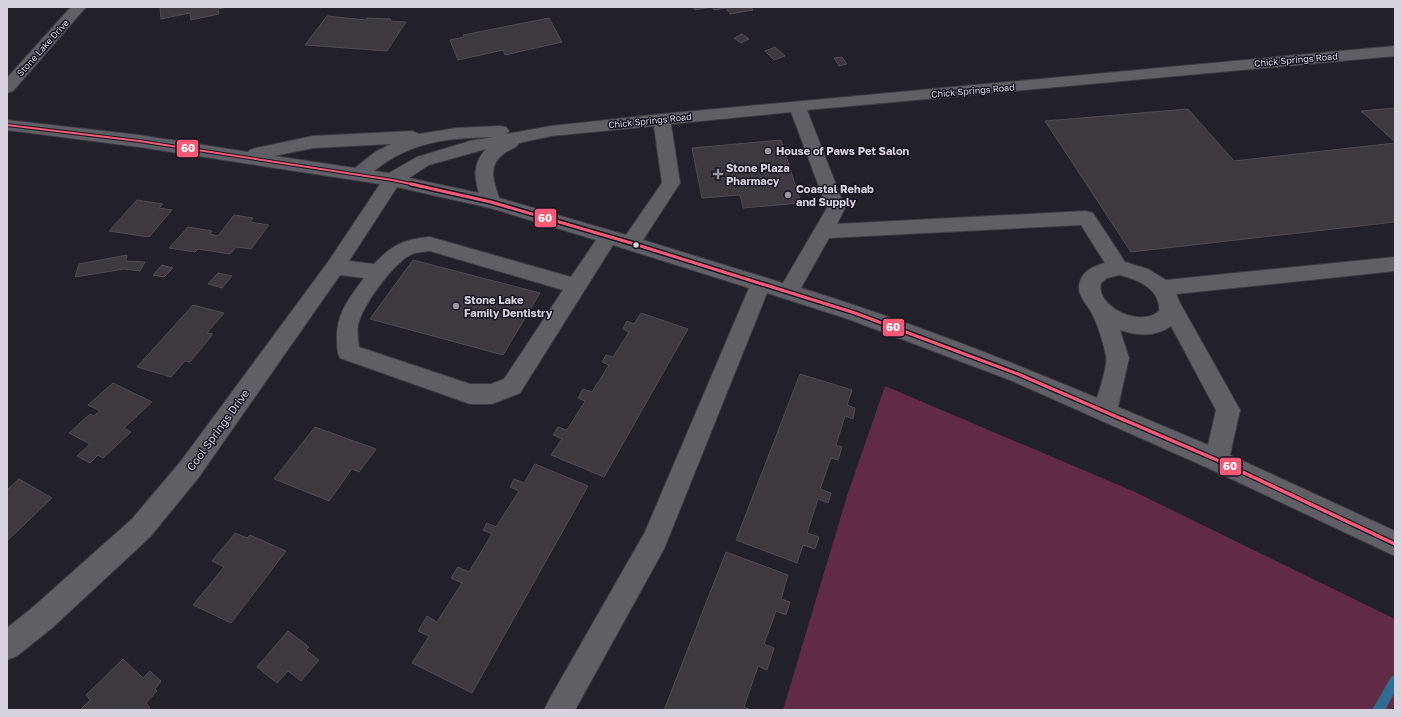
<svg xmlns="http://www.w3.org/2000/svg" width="1402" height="717" viewBox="0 0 1402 717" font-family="'Golos Text',sans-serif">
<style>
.green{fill:#612b45}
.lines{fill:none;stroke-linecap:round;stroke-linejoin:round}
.stream{fill:#306c92;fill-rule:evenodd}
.building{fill:#3d393f;stroke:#4e4b51}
.minor-casing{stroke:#3d3a42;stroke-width:2}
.minor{fill:#615f66;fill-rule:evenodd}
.bus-1-far2-casing{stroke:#171322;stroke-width:4}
.bus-1-far1-casing{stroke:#171322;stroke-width:6}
.bus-1-casing{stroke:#171322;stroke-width:6}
.bus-1-far2{stroke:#f75a77;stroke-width:2}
.bus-1-far1{stroke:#f75a77;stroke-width:3}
.bus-1{stroke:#f75a77;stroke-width:3.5}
.poi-dot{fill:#98959f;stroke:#171322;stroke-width:1.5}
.bus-dot{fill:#d7d4df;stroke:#171322;stroke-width:1.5}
.labels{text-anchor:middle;stroke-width:3;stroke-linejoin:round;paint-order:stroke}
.far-street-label{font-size:9px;fill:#d7d4df;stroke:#171322}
.poi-label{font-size:11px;font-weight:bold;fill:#d7d4df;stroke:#171322;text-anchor:start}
.street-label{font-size:11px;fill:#d7d4df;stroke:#171322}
.line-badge{stroke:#171322;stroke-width:1.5}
.badge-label{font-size:11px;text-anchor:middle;font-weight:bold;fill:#fff}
</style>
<rect width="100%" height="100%" fill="#222028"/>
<path class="green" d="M885 386 1135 492 1395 619V710H783L847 496Z"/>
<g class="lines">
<path class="stream" d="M1395 675V692L1385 710H1372L1391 677Z"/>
</g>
<g class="building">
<path d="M160 7H227L218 9 219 14 191 20 190 13 161 19Z"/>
<path d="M693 7H751L753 10 730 14 726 8 714 10 712 7 695 10Z"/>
<path d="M327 16 366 20 367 18 391 19 390 21 406 22 387 51 305 45Z"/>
<path d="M549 18 562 42 505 55 503 50 458 60 450 40 464 37 463 35Z"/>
<path d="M742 34 749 39 741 43 734 38Z"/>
<path d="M775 47 785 56 774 60 765 51Z"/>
<path d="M842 57 847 64 839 66 834 58Z"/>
<path d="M1395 108V142L1361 111Z"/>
<path d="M1188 109 1234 161 1395 143V222L1131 252 1045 121Z"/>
<path d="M781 140 801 203 743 208 740 195 702 198 692 148Z"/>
<path d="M137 200 163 204 159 208 172 210 149 237 109 231Z"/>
<path d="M234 215 253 218 250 222 269 225 251 249 236 247 230 254 198 249 195 252 169 248 188 227 212 231 210 234 218 236Z"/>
<path d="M127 255 126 261 145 262 140 271 124 269 75 277 79 264Z"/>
<path d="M413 260 540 293 503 355 370 319Z"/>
<path d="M162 265 173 268 164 277 153 275Z"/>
<path d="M218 273 232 276 222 288 208 284Z"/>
<path d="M193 305 224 313 207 333 213 334 190 362 185 361 171 377 137 367Z"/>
<path d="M641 313 688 329 604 477 551 455 562 439 553 435 558 427 567 430 585 401 578 398 583 389 592 392 609 365 602 362 606 355 613 357 629 332 623 329 627 321 634 324Z"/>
<path d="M800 374 852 390 847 405 855 408 853 419 845 416 836 445 842 447 838 460 831 458 820 489 831 493 828 503 818 499 807 533 819 537 815 549 803 545 797 563 736 540Z"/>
<path d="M113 383 152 402 124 428 131 432 103 458 98 455 90 463 77 456 90 444 69 433 90 414 94 416 100 411 88 405Z"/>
<path d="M315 427 376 449 359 472 352 469 329 501 274 479Z"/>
<path d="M535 464 588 486 472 693 412 663 429 636 418 631 427 616 437 622 462 583 451 578 458 567 469 572 492 534 483 530 487 523 496 527 519 491 510 487 514 479 524 483Z"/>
<path d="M19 479 52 498 7 541V490Z"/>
<path d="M235 533 247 538 250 535 286 551 231 623 193 605 224 567 212 561Z"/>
<path d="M726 552 788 575 781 599 790 602 786 615 776 611 764 644 774 648 767 670 758 666 744 707 751 710H664Z"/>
<path d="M288 631 309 647 306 650 319 660 301 681 288 671 277 683 257 667Z"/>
<path d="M123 659 143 678 150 671 161 681 155 689 157 691 146 703 150 708 148 710H80L90 700 86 695Z"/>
</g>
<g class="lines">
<defs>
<g id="minor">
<path d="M71 7H86L13 91 7 93V78Z"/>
<path d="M1395 46V56L807 110 845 208 837 224 1086 211 1093 213 1125 262 1148 269 1166 280 1395 257V271L1176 294 1180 303 1240 410 1230 455 1395 531V556L1208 468 1010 380 848 319 767 293 664 549 575 710H544L549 700 645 532 749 288 613 245 520 393 492 404H470L340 358C337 352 337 347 337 340 336 313 349 299 364 278L340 275 199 477 150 537 52 628 17 656 7 660V628L32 608 132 519 181 461 328 262 380 184 139 147 7 130V120L139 135 248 152 250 150 256 148 313 136 412 131 419 134 456 128 500 126 506 127 509 131 506 134 551 126 662 114ZM791 112 827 208 783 283 643 240 680 183 671 124ZM654 126 662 183 626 235 499 198C493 179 487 165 506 152 511 149 516 148 519 143L551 136ZM494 137 470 141 417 157 389 173 374 171C411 141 449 138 494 137ZM391 144 375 152 355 168 274 156 313 148ZM486 149C473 163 474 176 479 193L409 178 429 165ZM397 187 490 208 596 240 571 277 430 237C404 239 392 245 374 264L349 261ZM1081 225 1105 263C1093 266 1079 273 1079 288 1079 296 1086 304 1090 310 1098 324 1103 341 1106 356 1108 365 1100 388 1097 398 1000 357 902 319 801 288L829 238ZM430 251 563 290 504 379 491 384H470L359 347C358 340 357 332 358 325 362 306 394 262 412 254 417 252 424 252 430 251ZM1119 275C1137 279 1161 289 1159 311 1141 328 1095 307 1101 283L1107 278ZM1171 326 1216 410 1208 445 1118 407 1129 358 1120 330C1137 336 1156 337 1171 326Z"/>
</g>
</defs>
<use href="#minor" class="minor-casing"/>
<use href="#minor" class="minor"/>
<defs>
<path id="bus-1-far2" d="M7 125 139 141 392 180 416 185"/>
<path id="bus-1-far1" d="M411 184 491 202 631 243 855 313 1018 374 1124 420"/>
<path id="bus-1" d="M1122 419 1217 460 1395 544"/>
</defs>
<use href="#bus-1-far2" class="bus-1-far2-casing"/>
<use href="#bus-1-far1" class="bus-1-far1-casing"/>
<use href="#bus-1" class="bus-1-casing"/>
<use href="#bus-1-far2" class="bus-1-far2"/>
<use href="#bus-1-far1" class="bus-1-far1"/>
<use href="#bus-1" class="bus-1"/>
</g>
<g class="poi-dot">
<circle cx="768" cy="151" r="4"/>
<path d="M716 168h4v4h4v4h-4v4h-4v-4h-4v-4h4z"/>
<circle cx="788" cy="195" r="4"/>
<circle cx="456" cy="306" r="4"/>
</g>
<circle class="bus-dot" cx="636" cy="245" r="3.5"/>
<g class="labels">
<g class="far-street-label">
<text transform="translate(43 48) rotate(-48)" y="3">Stone Lake Drive</text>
<text transform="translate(1296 60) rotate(-5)" y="3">Chick Springs Road</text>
<text transform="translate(973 91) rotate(-5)" y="3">Chick Springs Road</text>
<text transform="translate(650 121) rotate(-6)" y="3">Chick Springs Road</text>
</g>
<g class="poi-label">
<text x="776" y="155">House of Paws Pet Salon</text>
<text x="726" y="172">Stone Plaza<tspan x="726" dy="13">Pharmacy</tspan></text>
<text x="796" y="193">Coastal Rehab<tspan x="796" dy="13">and Supply</tspan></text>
<text x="464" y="304">Stone Lake<tspan x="464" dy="13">Family Dentistry</tspan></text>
</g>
<g class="street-label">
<text transform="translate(218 430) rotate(-54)" y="4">Cool Springs Drive</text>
</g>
</g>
<g class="line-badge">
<rect x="176" y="139" width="23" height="19" rx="4" fill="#f75a77"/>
<rect x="534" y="208" width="23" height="20" rx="4" fill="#f75a77"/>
<rect x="882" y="318" width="23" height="19" rx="4" fill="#f75a77"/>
<rect x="1219" y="457" width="23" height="19" rx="4" fill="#f75a77"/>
</g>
<g class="badge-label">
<text x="188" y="152">60</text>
<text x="545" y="222">60</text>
<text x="893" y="331">60</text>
<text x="1230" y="470">60</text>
</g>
<rect width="1402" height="717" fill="none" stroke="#d7d4df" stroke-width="16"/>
</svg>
